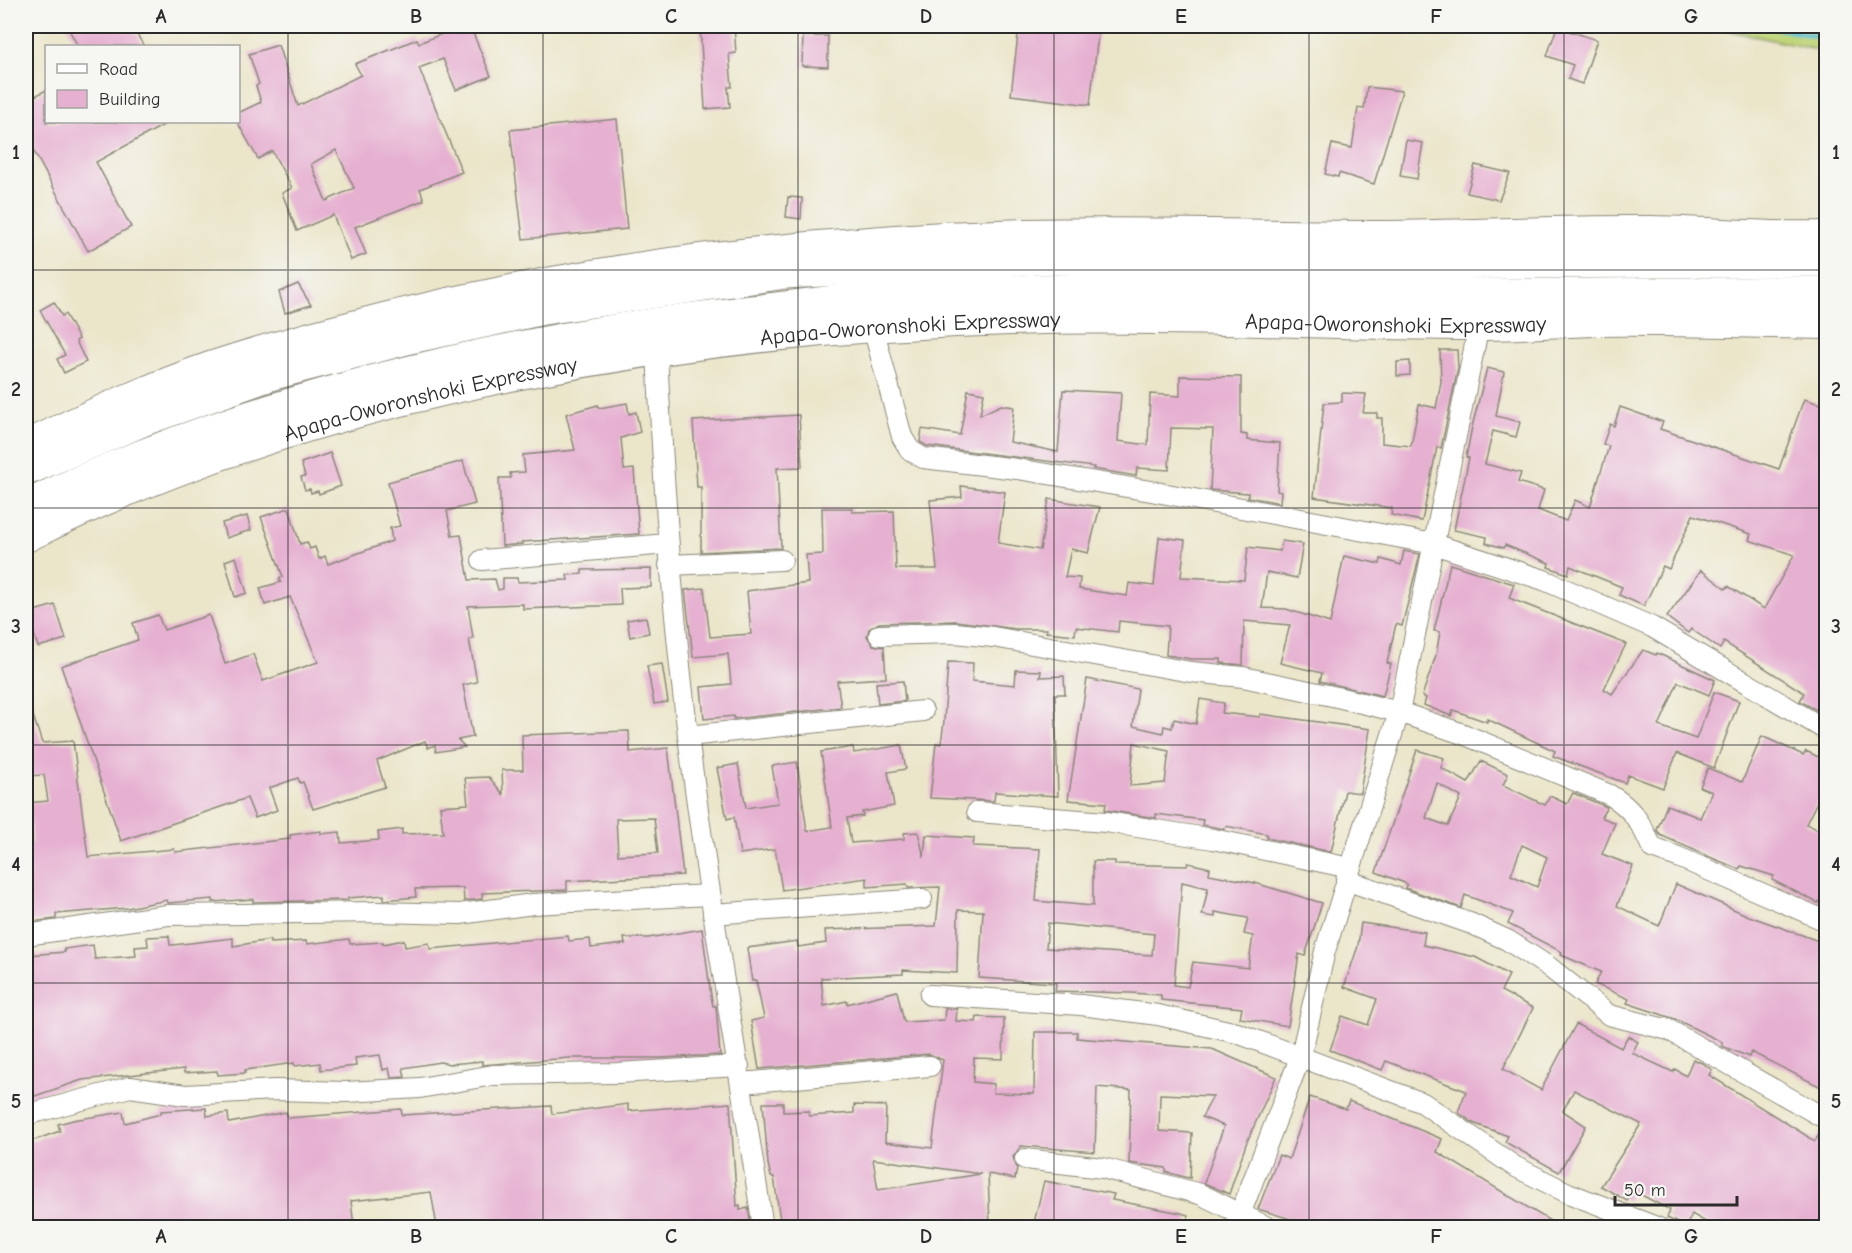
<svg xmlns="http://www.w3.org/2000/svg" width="1852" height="1253" viewBox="0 0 1852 1253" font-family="'Comic Neue',sans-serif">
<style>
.green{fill:#bfd478;stroke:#758052;stroke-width:1.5}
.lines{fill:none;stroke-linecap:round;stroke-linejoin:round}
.stream{stroke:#58bfd6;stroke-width:4.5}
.building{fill:#e6b0d1;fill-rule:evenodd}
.minor-casing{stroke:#8b887a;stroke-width:22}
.primary-casing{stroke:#8b887a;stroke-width:32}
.motorway-casing{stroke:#8b887a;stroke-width:35}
.minor{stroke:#fff;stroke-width:20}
.primary{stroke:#fff;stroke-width:30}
.motorway{stroke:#fff;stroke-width:33}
.grid{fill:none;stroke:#2b2b2b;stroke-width:1.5;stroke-opacity:0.55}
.labels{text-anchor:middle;stroke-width:4.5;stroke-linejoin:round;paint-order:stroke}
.street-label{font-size:22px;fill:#2b2b2b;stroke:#f6f6f2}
.neatline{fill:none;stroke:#2b2b2b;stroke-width:2}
.grid-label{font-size:20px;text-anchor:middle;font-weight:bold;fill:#2b2b2b}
</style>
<rect width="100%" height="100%" fill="#f6f6f2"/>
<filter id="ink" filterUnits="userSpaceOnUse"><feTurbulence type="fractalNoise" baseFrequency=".0167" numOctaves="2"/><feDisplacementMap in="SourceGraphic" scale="12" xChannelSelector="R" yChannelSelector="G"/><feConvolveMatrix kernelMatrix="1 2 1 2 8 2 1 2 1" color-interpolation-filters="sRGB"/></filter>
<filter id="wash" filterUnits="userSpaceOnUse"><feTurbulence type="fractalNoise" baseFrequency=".008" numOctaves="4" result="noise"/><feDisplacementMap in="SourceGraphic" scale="24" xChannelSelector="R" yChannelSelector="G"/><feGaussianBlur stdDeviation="1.35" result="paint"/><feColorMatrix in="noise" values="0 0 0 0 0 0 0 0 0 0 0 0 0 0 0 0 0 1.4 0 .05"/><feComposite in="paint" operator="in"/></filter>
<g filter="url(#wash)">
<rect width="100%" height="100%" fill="#ebe6ca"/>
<path class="green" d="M1709 26H1826V52Z"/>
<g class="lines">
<path class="stream" d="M1765 26 1826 38"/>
</g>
<g id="blocks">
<g class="building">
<path d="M67 26H132L144 46H78Z"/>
<path d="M462 26H470L491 76 456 90 443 59 419 68 462 172 420 189 424 200 355 227 366 254 351 260 333 215 297 231 282 193 292 188 272 151 258 159 238 123V113L261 102 256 86 259 84 249 54 278 45 298 106 361 75 355 64 417 39 419 43ZM336 150 354 188 326 201 311 164Z"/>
<path d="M700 26H734L736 53 729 54 732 87H728L730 107 705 109Z"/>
<path d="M1019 26H1099L1090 105 1011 95Z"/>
<path d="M1557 27 1597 40 1582 84 1568 79 1573 65 1547 56Z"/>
<path d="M803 36H828V67L802 66Z"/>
<path d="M1367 87 1402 91 1374 184 1339 173 1338 177 1325 174 1332 144 1352 148 1358 108 1364 109Z"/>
<path d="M46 90V122H169L96 162 131 227 88 251 26 137V101Z"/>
<path d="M617 119 627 229 523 239 510 130Z"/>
<path d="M1406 140 1423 143 1417 179 1400 176Z"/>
<path d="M1475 165 1510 173 1499 200 1467 193Z"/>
<path d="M788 197 802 198 801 219 786 217Z"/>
<path d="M298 284 311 305 285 313 279 292Z"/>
<path d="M54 302 62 316 65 314 79 339 76 341 86 362 64 373 57 359 65 355 40 310Z"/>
<path d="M1440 350H1457L1458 368 1441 448 1437 447 1422 521 1391 515 1392 508 1314 497 1324 403 1342 402V393L1366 394 1363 413H1377V418H1382V443L1411 446 1419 404 1436 408 1441 382Z"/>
<path d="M1410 361V375L1397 376V362Z"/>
<path d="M1487 368 1504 372 1496 416 1520 422 1516 437 1493 431 1485 464 1521 473 1518 482 1544 490 1538 510 1566 521 1575 500 1590 507 1609 446 1603 444 1610 424 1614 426 1620 407 1663 422 1660 429 1779 469 1804 399 1827 406V716L1800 701 1804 693 1724 642 1720 649 1691 629 1688 633 1667 617 1701 570 1726 589 1728 586 1764 609 1794 555 1749 540 1751 534 1693 515 1669 569 1663 566 1644 606 1619 595 1622 587 1570 566 1568 574 1548 567 1549 563 1505 545 1504 548 1486 543 1487 537 1454 530 1469 458 1466 457 1472 427Z"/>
<path d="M1180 376 1241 377V434L1247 435V440L1280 443 1277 491 1281 492 1280 503 1248 497V493L1210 490 1213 429 1171 428 1169 470 1137 468 1136 476 1093 469 1094 467 927 446 920 442 922 429 960 435 968 390 984 393 980 415 1001 405 1014 407 1010 442 1058 452 1063 390 1121 393 1118 441 1148 445 1150 394 1180 396Z"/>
<path d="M627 403 629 414 636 412 640 432 621 438 624 470 634 469 639 534 522 542V544L502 546 499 478H511L510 473 525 472 523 455 575 450 566 414 598 405 599 408Z"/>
<path d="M799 415 802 467 777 468 781 548 701 552V487H697L693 421Z"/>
<path d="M330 453 341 486 319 494 318 491 311 493 310 489 305 490 301 477 305 476 301 463Z"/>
<path d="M463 461 475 504 447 511 452 536 461 535 469 580 495 579 498 590 503 589V578H517L518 582 568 580 567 575 582 574V570L651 569V587L620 588 621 605 523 609V604L468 606 473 638 469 639 477 682 463 685 473 737 458 740 465 747 436 752 435 745 428 748 425 741 377 761 385 787 313 809 303 782 300 783 298 778 269 788 277 810 255 818 247 798 121 841 61 666 138 640 133 623 158 615 164 630 209 615 225 664 253 654 263 681 318 662 290 597 265 605 260 588 281 582 279 579 283 577 261 517 289 508 300 544 307 542 310 549 315 547 319 559 325 556 328 564 392 541 390 528 400 526 388 482Z"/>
<path d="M961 486 1005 492 998 543 1040 550 1049 499 1100 507 1088 553 1071 549 1065 577 1080 578 1079 589 1127 596 1129 583 1154 586 1159 537 1185 540 1181 577 1244 580 1248 547 1280 551 1282 541 1303 544 1297 578 1267 572 1262 608 1286 609 1330 623 1344 556 1380 564 1381 559 1401 565 1404 551 1420 554 1402 626 1396 624 1387 663 1391 664 1383 696 1320 681 1322 673 1280 663 1290 625 1244 621 1243 665 1221 663V659H1191L1166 655 1168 626 1119 621 1118 632 1076 627 1075 635 1046 632 1047 629H1016L956 621 879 623 869 629 867 636 873 645 884 647 886 678 837 681 841 707 734 719V716L704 719 701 687 731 684 728 654 693 657 685 590 704 588 710 637 751 634 747 591 808 583 806 555 823 554 822 508H852V512L894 511 896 569H937L930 500 962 497Z"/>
<path d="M247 516 251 530 226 538 222 523Z"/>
<path d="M236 557 247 593 235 597 225 561Z"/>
<path d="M1450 564 1514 584 1509 598 1626 644 1604 689 1612 694 1643 650 1656 655 1657 653 1715 680 1709 695 1678 682 1659 726 1696 739 1714 692 1739 701 1714 768 1677 753 1663 788 1628 775 1625 783 1553 756 1555 751 1487 719V722L1453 710 1451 716 1424 705 1426 698 1422 696 1436 655 1440 632 1434 631Z"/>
<path d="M55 605 66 639 38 647 27 613Z"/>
<path d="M646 617 649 633 630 637 627 620Z"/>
<path d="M948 662 973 663 972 681 1015 685 1016 670 1041 671 1040 677 1064 676 1065 694H1055L1058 796 995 792 994 801 930 798 936 743 941 744 944 721Z"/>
<path d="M662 664 668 702 654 704 647 666Z"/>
<path d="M1087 679 1138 689 1133 726 1163 733 1164 726 1172 728 1174 719 1196 724 1200 699 1224 703 1222 713 1260 717V714L1370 729 1360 793 1345 791 1331 852 1267 838V834L1226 826 1225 829 1202 825 1203 820 1156 814V818L1105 810 1106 803 1068 800ZM1134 743 1169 751 1165 783 1130 786Z"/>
<path d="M903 681 905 701 878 704 876 683Z"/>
<path d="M26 700H28L42 743 73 741 88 857 174 849 175 852 290 839V835L321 831V834L340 832 341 843 379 840 378 832 402 829V834L443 833 440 806 468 804 465 778 489 777 503 794 502 770H523L522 735 629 731 630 752 668 748 683 875 567 881V890L482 893V899L464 901 463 888 415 889 416 897 384 900V895L348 898V900L253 902V899L213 902V899L168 903 167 900 127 908 56 914V919L29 922 28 915H26V844H32V836L27 803 48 801 44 775 26 776ZM654 818 658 853 618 855 616 819Z"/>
<path d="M1762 736 1803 755 1806 751 1827 761V804L1818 800 1806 824 1827 834V903L1820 900 1818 903 1772 880 1774 876 1741 866 1739 869 1712 858 1660 835 1657 830 1667 805 1700 818 1712 792 1700 787 1708 768 1742 782Z"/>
<path d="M901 745 906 769 888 772 894 806 862 812 863 816 847 818 851 843 904 839V833L918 832 924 857 926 835 974 838 973 846 1040 849 1036 901 1093 906V861H1115V864L1187 866 1188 863 1210 868 1209 874 1255 883 1322 903 1305 956 1299 954 1288 1026 1240 1018 1242 1008 1161 1000V995L1131 993 1055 991 1056 983 979 978 983 911 958 910 957 973 903 970V974L821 978 824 1006 847 1001V1004L897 991 904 1022 944 1020 945 1008 957 1009 956 1021 976 1022 977 1017 1004 1018 1003 1059 974 1058 973 1082 994 1084 993 1093 1034 1094 1035 1032H1077V1038L1212 1049 1276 1077 1246 1144 1229 1194 1204 1183 1224 1126 1202 1117 1213 1096 1160 1094 1159 1131 1192 1133 1190 1178 1184 1177 1166 1172V1168L1129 1163 1131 1090 1097 1087 1095 1152 1021 1146 1013 1157 1017 1168 1015 1179 988 1174 990 1226 781 1227 774 1177H771L768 1164 763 1103H783V1112L809 1111V1116L854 1113V1105L886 1106 885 1142 932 1148 943 1060 929 1054 759 1069 751 1021 764 1018 756 980 752 981 747 948 797 941 798 947 826 943 825 930 936 926 940 887 908 888 907 884 867 887V878L782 890 775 849 740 854 734 817 727 819 717 768 738 764 746 808 778 803 772 766 797 762 807 831 832 827 821 752 853 747 854 753ZM1182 882 1208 888 1202 915 1215 917V912L1248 918 1244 934 1253 936 1248 968 1193 962 1188 987 1174 985ZM1048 923 1154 934 1152 955 1046 948ZM873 1159 981 1174 878 1190Z"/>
<path d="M1417 750 1444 758 1441 768 1468 783 1481 761 1508 774 1503 785 1545 805 1550 796 1567 804 1573 793 1607 807 1601 817 1615 823 1602 854 1633 866 1617 906 1659 926 1676 884 1749 916 1827 944V1090L1751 1052 1749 1057 1722 1046V1042L1675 1019 1627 1003 1629 999 1595 984 1601 972 1561 955 1562 952 1508 924 1513 913 1465 895 1461 908 1405 888 1407 884 1376 872ZM1437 783 1461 797 1448 826 1426 818ZM1522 845 1547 857 1537 887 1511 875Z"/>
<path d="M1361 923 1425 932 1423 945 1475 957 1509 975 1501 991 1533 1008 1503 1069 1541 1090 1576 1024 1621 1048 1628 1036 1638 1042 1632 1053 1673 1072 1675 1069 1686 1076 1693 1059 1704 1064 1712 1070 1709 1075 1815 1141 1822 1130 1827 1131V1227H1714L1692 1214 1686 1227 1667 1218 1670 1210 1634 1191 1627 1201 1601 1186 1641 1124 1574 1090 1563 1111 1586 1126 1559 1172 1505 1142 1508 1136 1473 1123 1458 1112 1466 1091 1386 1061 1382 1070 1330 1050 1342 1016 1368 1025 1377 999 1344 987 1358 946Z"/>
<path d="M702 929 711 996 713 1006H716L720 1055 661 1058H570L482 1065V1061L450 1064 440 1062 403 1068 405 1077 391 1078 389 1068 383 1070 380 1055 355 1058 356 1066 321 1070 320 1063 295 1066 294 1063 245 1070V1073L218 1075 217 1071 184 1073V1069L82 1080 26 1099V1014L32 1013 28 955 65 952 64 949 93 945 95 959 136 956 135 947 148 946 147 937 169 936 170 945H173L233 938V946L270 940V943L306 941 307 944 349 939 350 944 383 942V944L404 940 405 947 429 943 430 949 568 936 569 941 590 939 591 948 625 944 624 938H648Z"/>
<path d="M1310 1097 1346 1109 1349 1101 1442 1139 1437 1152 1560 1227H1316L1258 1209 1279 1155 1289 1159Z"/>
<path d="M730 1103 737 1206 740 1205V1210L748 1208 751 1227H437L431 1192 351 1201 354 1227H254V1224L240 1227 238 1225 226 1227H26V1143L60 1131 58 1124 73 1120 123 1112 125 1123 161 1114V1111L206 1108 207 1116 228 1113 229 1123 286 1112 288 1118 401 1109 402 1115 551 1106 552 1114 628 1104V1111Z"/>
<path d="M1044 1181 1114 1194 1112 1200 1181 1213 1188 1215 1187 1227H1033Z"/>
</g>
</g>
</g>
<g filter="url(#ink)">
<use href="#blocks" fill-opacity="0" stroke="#8b887a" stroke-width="1.5"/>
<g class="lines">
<defs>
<g id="minor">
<path d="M873 327 902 437 910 450 923 458 1017 469 1151 491 1434 544 1544 580 1652 627 1826 730"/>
<path d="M657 352C663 480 672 608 688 735 708 900 739 1063 763 1228"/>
<path d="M482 560 667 544"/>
<path d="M669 565 782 560"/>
<path d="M879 635 955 633 993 637 1191 672 1243 677 1337 697 1399 712 1463 734 1610 795C1632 808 1642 824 1652 848L1678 857 1826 921"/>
<path d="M688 736 923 711"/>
<path d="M977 812 1106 822 1213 839 1350 868"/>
<path d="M1346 880 1472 924 1507 940 1549 967 1609 1015 1669 1030 1826 1119"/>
<path d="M713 914 922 899"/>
<path d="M26 935 168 915 377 912 460 914 533 904 710 895"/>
<path d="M930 995 1081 1005 1158 1015 1237 1033 1423 1103 1514 1166 1568 1193 1659 1228"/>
<path d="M742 1083 930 1066"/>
<path d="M26 1115 130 1087 185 1095 275 1090 346 1092 420 1088 493 1075 617 1073 739 1066"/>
<path d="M1025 1159 1103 1168 1200 1194 1269 1228"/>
<path d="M1235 1228 1301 1055 1325 951 1399 712 1479 325"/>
</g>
<g id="primary">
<path d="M26 446C94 413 165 380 238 358 494 280 759 241 1026 234 1146 231 1265 236 1385 236 1474 235 1563 230 1652 231 1710 232 1768 238 1826 236"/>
<path id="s1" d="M26 537C329 385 707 326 1044 319 1188 316 1332 325 1477 325 1517 325 1556 322 1596 321 1673 320 1750 323 1826 324"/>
</g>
<g id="motorway">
<path d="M26 469 144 419 273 373 406 338 544 308 785 272 1040 258 1387 263 1826 260"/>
<path d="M26 507C252 398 502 341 751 312 799 307 849 299 897 296 1081 286 1265 294 1449 295 1575 296 1701 294 1826 293"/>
</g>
</defs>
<use href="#minor" class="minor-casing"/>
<use href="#primary" class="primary-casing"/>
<use href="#motorway" class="motorway-casing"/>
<use href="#minor" class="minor"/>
<use href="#primary" class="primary"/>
<use href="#motorway" class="motorway"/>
</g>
</g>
<path class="grid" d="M288 26V1228M543 26V1228M798 26V1228M1054 26V1228M1309 26V1228M1564 26V1228M26 270H1826M26 508H1826M26 745H1826M26 983H1826"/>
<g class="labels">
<g class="street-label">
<text dy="8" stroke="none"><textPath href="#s1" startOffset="1401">Apapa-Oworonshoki Expressway</textPath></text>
<text dy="8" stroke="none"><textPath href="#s1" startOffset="915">Apapa-Oworonshoki Expressway</textPath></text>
<text dy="8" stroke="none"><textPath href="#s1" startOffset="429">Apapa-Oworonshoki Expressway</textPath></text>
</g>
</g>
<rect width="1852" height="1253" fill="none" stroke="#f6f6f2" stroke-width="66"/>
<rect x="45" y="45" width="195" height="78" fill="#f6f6f2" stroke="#a5a5a2" stroke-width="1.5"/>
<rect x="57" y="64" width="30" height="9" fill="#ffffff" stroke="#a5a5a2" stroke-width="1.5"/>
<text x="99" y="75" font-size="18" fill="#2b2b2b">Road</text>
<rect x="57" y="90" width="30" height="18" fill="#e6b0d1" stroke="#a5a5a2" stroke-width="1.5"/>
<text x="99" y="105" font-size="18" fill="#2b2b2b">Building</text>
<path d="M1615 1196v9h122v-9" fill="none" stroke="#2b2b2b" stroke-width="3"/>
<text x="1624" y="1196" font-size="18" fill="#2b2b2b" stroke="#f6f6f2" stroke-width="4.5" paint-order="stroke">50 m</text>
<rect x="33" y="33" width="1786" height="1187" class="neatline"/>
<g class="grid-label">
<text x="161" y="23">A</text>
<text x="416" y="23">B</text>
<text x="671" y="23">C</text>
<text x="926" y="23">D</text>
<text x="1181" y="23">E</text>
<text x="1436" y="23">F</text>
<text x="1691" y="23">G</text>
<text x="16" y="159">1</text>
<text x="1836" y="159">1</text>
<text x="16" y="396">2</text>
<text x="1836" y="396">2</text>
<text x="16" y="633">3</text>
<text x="1836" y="633">3</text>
<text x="16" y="871">4</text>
<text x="1836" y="871">4</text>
<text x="16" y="1108">5</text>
<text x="1836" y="1108">5</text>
<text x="161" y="1243">A</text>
<text x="416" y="1243">B</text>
<text x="671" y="1243">C</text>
<text x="926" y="1243">D</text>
<text x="1181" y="1243">E</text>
<text x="1436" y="1243">F</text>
<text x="1691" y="1243">G</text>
</g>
</svg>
